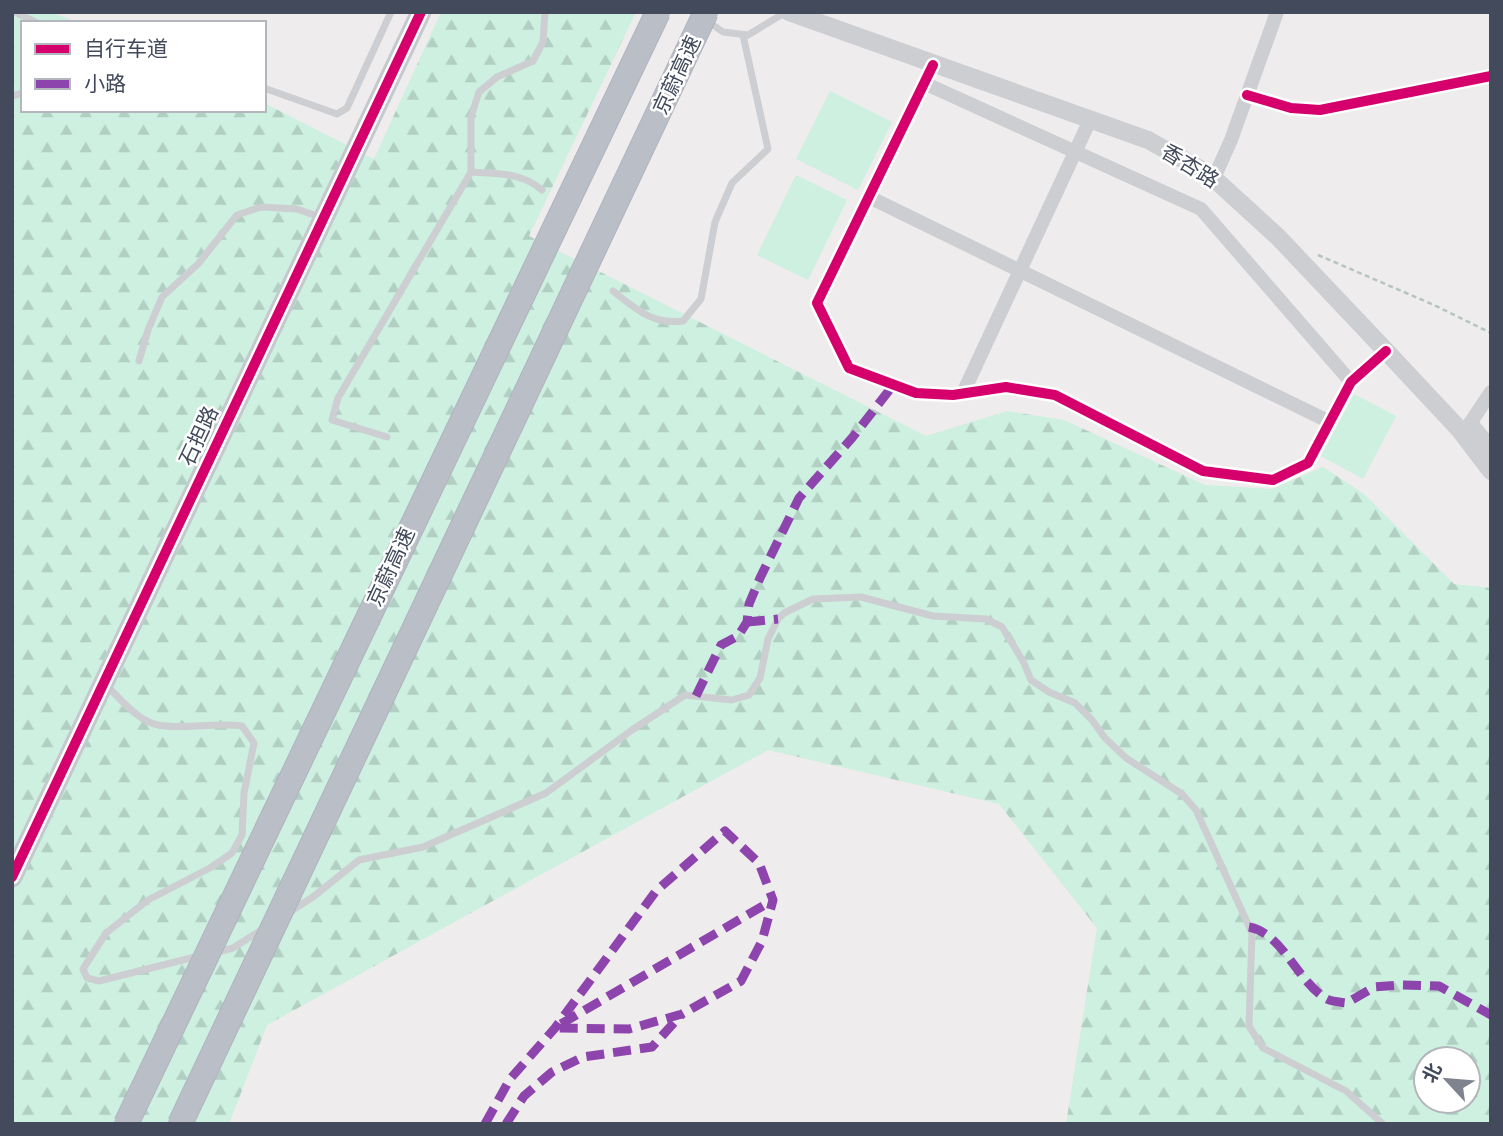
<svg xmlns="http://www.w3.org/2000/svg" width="1503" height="1136" viewBox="0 0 1503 1136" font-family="'Asap Condensed','Noto Sans SC',sans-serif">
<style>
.green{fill:#cdf0e0}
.forest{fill:url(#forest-firs);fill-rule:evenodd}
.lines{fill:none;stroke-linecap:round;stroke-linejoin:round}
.path{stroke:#b6c4c2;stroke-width:2.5;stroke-dasharray:5 3.5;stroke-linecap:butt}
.service{stroke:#ccced2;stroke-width:7}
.minor{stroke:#ccced2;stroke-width:14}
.tertiary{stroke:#ccced2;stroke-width:18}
.primary{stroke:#c5c8ce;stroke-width:21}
.motorway-bridge-casing{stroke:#b0b3bd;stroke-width:26;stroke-linecap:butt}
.motorway-bridge{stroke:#babec7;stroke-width:24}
.quiet{stroke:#8e44ad;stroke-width:9;stroke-dasharray:18 9;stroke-linecap:butt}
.cycleway-casing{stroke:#fff;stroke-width:15}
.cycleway{stroke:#d6006c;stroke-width:10}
.labels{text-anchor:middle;stroke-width:5;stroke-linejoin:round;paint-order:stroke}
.street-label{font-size:21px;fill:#424a5b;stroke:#fff}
</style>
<defs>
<pattern id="forest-firs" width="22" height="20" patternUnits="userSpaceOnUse" patternTransform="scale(1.75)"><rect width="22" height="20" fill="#cdf0e0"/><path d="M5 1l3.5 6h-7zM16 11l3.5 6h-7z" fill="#b1cfc2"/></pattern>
</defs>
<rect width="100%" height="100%" fill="#eeecec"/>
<g class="green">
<path d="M830 91 892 122 858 190 796 159Z"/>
<path d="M796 175 847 200 808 280 757 255Z"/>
<path d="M1354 394 1396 416 1363 479 1321 456Z"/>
</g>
<path class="forest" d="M12 12H51L79 23H23V110H264V103L374 159 441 12H636L529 236 926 436 1007 411 1064 420 1205 485 1272 489 1323 467 1364 494 1454 584 1491 588V1124H1066L1097 928 999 804 768 750 267 1025 229 1124H12ZM1426 1059H1468V1101H1426Z"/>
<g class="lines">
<path class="path" d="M1318 255 1434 305 1491 333"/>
<g class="service">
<path d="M15 12 37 23"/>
<path d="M706 20 723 32 748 35 786 12"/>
<path d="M264 88 337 114 347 108 391 12"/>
<path d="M12 96 23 93"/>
<path d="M471 172C497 174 521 172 542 190"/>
<path d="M613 291C636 309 652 325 683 321L701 299 715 222 732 183 768 149 743 35"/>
<path d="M139 361 148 330 162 297 198 264 237 215 261 207 297 209 320 217"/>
<path d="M387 437 332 420 338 398 471 172V117L479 92 497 77 533 61 543 42 545 12"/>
<path d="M105 684C120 698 137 721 158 725 185 730 214 722 242 726L254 743 244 793 242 835 232 853 210 868 148 900 106 933 83 969 87 978 99 981 199 956"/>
<path d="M288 913 313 897 359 860 423 847 546 793 632 730 685 695 732 700 749 695 760 678 768 639 778 619 784 613 813 599 861 597 933 616 986 619 1002 627 1023 661 1031 680 1049 692 1075 703 1092 720 1105 738 1126 758 1182 794 1196 810 1252 933 1249 1026 1263 1048 1346 1091 1383 1124"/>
<path d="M214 953 233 948 263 929"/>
</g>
<g class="minor">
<path d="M933 65 817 303 849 368 916 393 953 395 1006 387 1055 395 1203 471 1273 480 1308 463 1351 382 1386 351"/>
<path d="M924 83 1201 209 1351 382"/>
<path d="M1247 95 1291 108 1320 110 1491 76"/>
<path d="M1214 178 1231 140 1277 12"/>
<path d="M869 197 1330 422"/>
<path d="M963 393 1090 120"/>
<path d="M1471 423 1491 447"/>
<path d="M1463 434 1491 392"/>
</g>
<path class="tertiary" d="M789 12 1148 140 1209 174 1278 237 1386 351 1459 429 1491 471"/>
<path class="primary" d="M12 877 421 12"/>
<defs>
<g id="motorway-bridge">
<path d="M126 1124 658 12"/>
<path d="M180 1124 706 12"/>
</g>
</defs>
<use href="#motorway-bridge" class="motorway-bridge-casing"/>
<use href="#motorway-bridge" class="motorway-bridge"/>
<g class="quiet">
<path d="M747 622 778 619"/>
<path d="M696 696 721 645 738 636 747 622 749 604 760 578 799 498 852 438 894 384"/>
<path d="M1249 927C1282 933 1296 979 1325 998 1331 1002 1340 1002 1347 1003L1374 987 1400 985 1439 986 1491 1015"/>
<path d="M561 1024 773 900"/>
<path d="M485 1124 510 1079 555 1028 656 891 725 831 759 863 773 900 762 941 741 981 682 1014 629 1029 555 1028"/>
<path d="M506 1124 524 1096 552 1072 583 1057 652 1047 681 1015"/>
</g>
<defs>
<g id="cycleway">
<path d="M933 65 817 303 849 368 916 393 953 395 1006 387 1055 395 1203 471 1273 480 1308 463 1351 382 1386 351"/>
<path d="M1247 95 1291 108 1320 110 1491 76"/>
<path d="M12 877 421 12"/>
</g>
</defs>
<use href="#cycleway" class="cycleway-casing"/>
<use href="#cycleway" class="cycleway"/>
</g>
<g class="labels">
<g class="street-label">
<text transform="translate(677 75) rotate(-65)" y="7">京蔚高速</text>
<text transform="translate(1190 166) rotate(32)" y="7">香杏路</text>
<text transform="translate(199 436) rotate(-65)" y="7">石担路</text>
<text transform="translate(391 567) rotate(-65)" y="7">京蔚高速</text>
</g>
</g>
<rect width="1503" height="1136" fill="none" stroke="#424a5b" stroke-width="28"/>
<rect x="21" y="21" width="245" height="91" fill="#ffffff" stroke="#b3b7bd" stroke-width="2"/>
<rect x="35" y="44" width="35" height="10" fill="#d6006c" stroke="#b3b7bd" stroke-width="2"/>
<text x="84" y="56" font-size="21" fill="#424a5b">自行车道</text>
<rect x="35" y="79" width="35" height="10" fill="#8e44ad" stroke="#b3b7bd" stroke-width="2"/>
<text x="84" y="91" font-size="21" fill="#424a5b">小路</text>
<g transform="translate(1447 1080) rotate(296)"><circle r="33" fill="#ffffff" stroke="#b3b7bd" stroke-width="2"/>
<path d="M0-5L12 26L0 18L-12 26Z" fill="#7e838e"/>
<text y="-10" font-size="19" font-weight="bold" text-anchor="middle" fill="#424a5b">北</text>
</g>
</svg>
